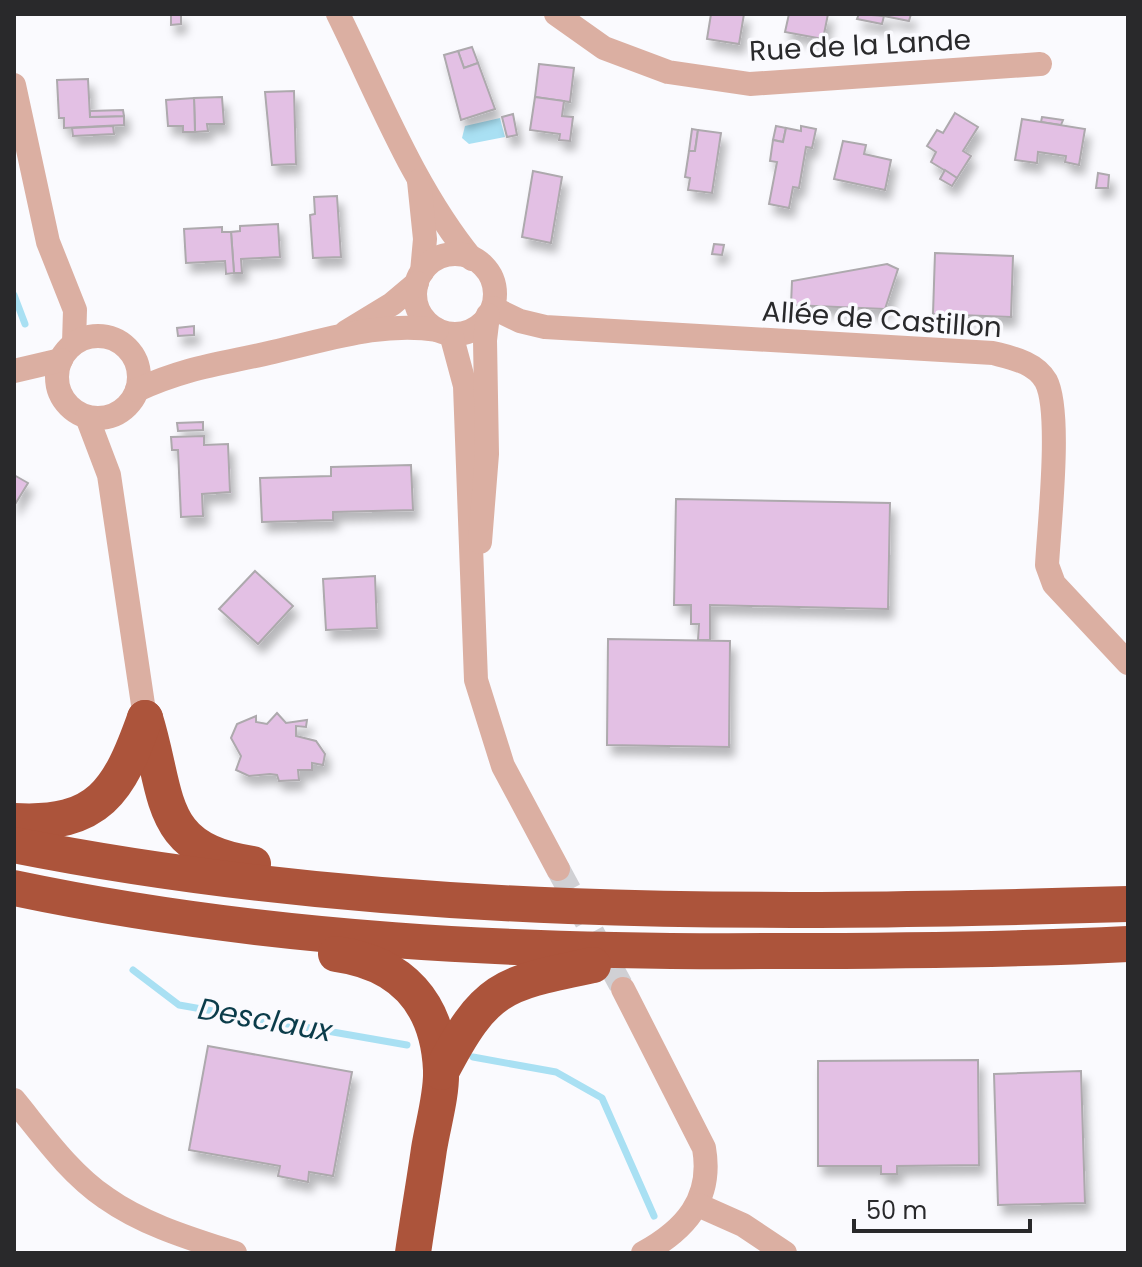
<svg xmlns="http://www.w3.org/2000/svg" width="1142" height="1267" viewBox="0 0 1142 1267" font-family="Poppins,sans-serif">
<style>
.water{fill:#a9e0f3}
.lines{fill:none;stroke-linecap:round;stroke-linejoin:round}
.stream{stroke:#a9e0f3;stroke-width:7}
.building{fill:#e3c0e4;stroke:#ada9ad;stroke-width:2;filter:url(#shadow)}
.minor-tunnel{stroke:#d0d0d4;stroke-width:24;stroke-dasharray:24 12;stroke-linecap:butt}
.minor{stroke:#dbafa2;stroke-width:24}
.highway{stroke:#ac543b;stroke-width:36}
.labels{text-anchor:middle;stroke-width:7;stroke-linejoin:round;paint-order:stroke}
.street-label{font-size:28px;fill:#29292b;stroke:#fafafe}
.water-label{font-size:30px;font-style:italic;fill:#0b3c4a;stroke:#fafafe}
</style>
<defs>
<filter id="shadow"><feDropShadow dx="5" dy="9" stdDeviation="4" flood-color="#0004"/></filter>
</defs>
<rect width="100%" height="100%" fill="#fafafe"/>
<path class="water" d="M500 118 505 137 469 144 462 138 465 126Z"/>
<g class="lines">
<g class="stream">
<path d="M14 295 25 324"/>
<path d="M133 970 179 1005 407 1045"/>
<path d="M473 1057 556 1072 602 1098 654 1216"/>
</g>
</g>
<g class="building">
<path d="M171 14H181V24L171 25Z"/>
<path d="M711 14H744L739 44 707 39Z"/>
<path d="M789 14H828L823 39 785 32Z"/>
<path d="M859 14 884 16 882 24 857 19Z"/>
<path d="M874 14H911L909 21Z"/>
<path d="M472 47 478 63 464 68 458 51Z"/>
<path d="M458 51 464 68 478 63 495 109 461 120 444 55Z"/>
<path d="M539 64 574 68 570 102 535 97Z"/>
<path d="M88 79 90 117 124 116V125L64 128V118H59L57 80Z"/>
<path d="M294 91 296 164 272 165 265 92Z"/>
<path d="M222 97 224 124H207L208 131 195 132 194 98Z"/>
<path d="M535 97 564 101 562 116 573 117 570 141 559 140 560 134 530 130Z"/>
<path d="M194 98 195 132H183V126H168L166 100Z"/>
<path d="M123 110 124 116 90 117V111Z"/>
<path d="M955 113 978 127 963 151 971 156 957 178 931 162 936 152 927 146 937 130 943 133Z"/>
<path d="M513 114 517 135 507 137 502 117Z"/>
<path d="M1042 117 1063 120 1061 125 1041 122Z"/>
<path d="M1022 119 1085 129 1079 165 1065 162 1066 156 1038 152 1037 163 1015 160Z"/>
<path d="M113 126 114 134 73 136 72 128Z"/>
<path d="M776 126 786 128 783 142 773 140Z"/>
<path d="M801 126 816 129 812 148 806 147 799 188 793 187 789 208 769 204 777 162 770 161 773 140 783 142 786 128 801 131Z"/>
<path d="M692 129 698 130 695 151H689Z"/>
<path d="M698 130 721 133 712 193 688 190 690 178 685 177 689 151H695Z"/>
<path d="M843 141 866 145 864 154 891 160 885 190 834 179Z"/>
<path d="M945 170 957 178 952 186 940 179Z"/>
<path d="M533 171 562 177 551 243 522 237Z"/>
<path d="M1098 173 1109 175 1108 188H1096Z"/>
<path d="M337 196 341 257 313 258 310 215 315 214 314 197Z"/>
<path d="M278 224 280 257 241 259 242 273H234L231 232 240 231V226Z"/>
<path d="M222 227V232H231L234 273 226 274 225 261 186 263 184 229Z"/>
<path d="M714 244 724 245 722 255 712 254Z"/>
<path d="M935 253 1013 256 1011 317 933 314Z"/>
<path d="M887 264 898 269 885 309 791 305 792 281Z"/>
<path d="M194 326V335L178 336 177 328Z"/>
<path d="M203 422V430L178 431 177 423Z"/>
<path d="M204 436V445L228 444 230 492 202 494 203 516 181 517 178 450H172L171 437Z"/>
<path d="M411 465 413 510 333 512V520L262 522 260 478 331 476V467Z"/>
<path d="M14 475 28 483 14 506Z"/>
<path d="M676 499 890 503 888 609 710 605V640H698L699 624H691V605H674Z"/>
<path d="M255 571 293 606 258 644 219 609Z"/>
<path d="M375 576 377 628 326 630 323 579Z"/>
<path d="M608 639 730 641 729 747 607 745Z"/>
<path d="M277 713 286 723 307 720 306 727 296 726V736L316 741 325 754 323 765 312 763V770H298L299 780 279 781 277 775 270 774 249 776 236 770 241 756 231 738 237 724 256 716V722L267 724Z"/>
<path d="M208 1046 352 1072 333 1176 309 1172 308 1182 278 1176 280 1166 189 1150Z"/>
<path d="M978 1060 979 1165 897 1166V1174H881V1166H818V1061Z"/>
<path d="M1081 1071 1085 1203 998 1205 994 1074Z"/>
</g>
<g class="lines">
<path class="minor-tunnel" d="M558 869 623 989"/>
<g class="minor">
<path d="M338 14C379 97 414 188 472 259"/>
<path d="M556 14 604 48 668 72 750 84 1040 64"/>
<path d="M14 85 48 242 75 310 74 343"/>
<path d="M419 181 425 239 422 272"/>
<circle cx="455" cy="294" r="40"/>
<path d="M493 308 520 321 545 327 993 353C1012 358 1035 362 1046 381 1062 412 1049 526 1047 565L1054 584 1128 663"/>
<path d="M346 332 392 304 417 283"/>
<path d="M451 334 465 386 476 680 503 766 558 869"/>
<circle cx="98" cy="377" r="41"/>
<path d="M14 371 61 360"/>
<path d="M137 390C187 367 221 364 273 352 327 340 382 321 437 330"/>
<path d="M87 417 109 475 145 718"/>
<path d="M480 542 487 454 485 340 488 315"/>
<path d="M623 989 704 1148C713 1199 685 1230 643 1253"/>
<path d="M14 1100C42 1134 69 1173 106 1198 144 1225 192 1239 235 1253"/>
<path d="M698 1205 743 1225 785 1253"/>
</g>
<g class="highway">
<path d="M145 718C169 794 155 851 253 864"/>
<path d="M14 821C99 826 119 791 145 718"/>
<path d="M14 845C381 918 755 915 1128 904"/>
<path d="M14 888C266 941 521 953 778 951 895 951 1011 950 1128 944"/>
<path d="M336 954C402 963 438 1003 441 1070 442 1095 433 1124 429 1149 424 1184 418 1218 413 1253"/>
<path d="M441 1072C486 986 501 984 593 965"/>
</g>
</g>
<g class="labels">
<g class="street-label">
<text transform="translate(860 45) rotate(-3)" y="10">Rue de la Lande</text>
<text transform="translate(882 319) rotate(4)" y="10">Allée de Castillon</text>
</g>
<g class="water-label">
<text transform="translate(265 1020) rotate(10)" y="10">Desclaux</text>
</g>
</g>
<rect width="1142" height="1267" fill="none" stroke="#29292b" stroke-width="32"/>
<path d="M854 1219v12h176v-12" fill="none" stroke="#29292b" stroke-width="4"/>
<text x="866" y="1219" font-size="24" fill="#29292b" stroke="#fafafe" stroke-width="6" paint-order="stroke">50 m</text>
</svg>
